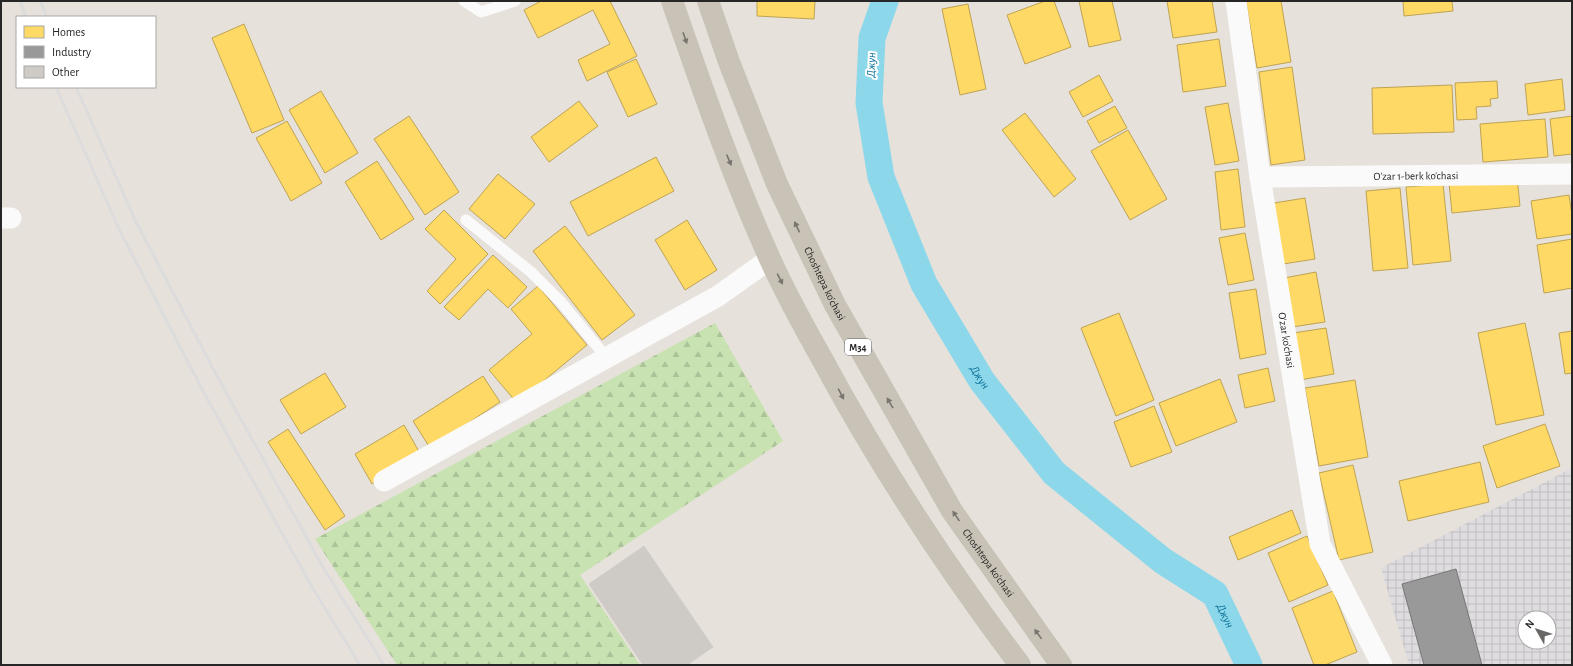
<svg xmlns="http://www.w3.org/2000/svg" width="1573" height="666" viewBox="0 0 1573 666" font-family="'Alegreya Sans',sans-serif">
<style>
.industrial{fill:url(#industrial-grid);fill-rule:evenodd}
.forest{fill:url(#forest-firs)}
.homes{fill:#ffd966;stroke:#bea353}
.industry{fill:#999;stroke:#767676}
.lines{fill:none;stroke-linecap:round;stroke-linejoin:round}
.canal{stroke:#8cd8ea;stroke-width:27}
.building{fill:#cecbc7;stroke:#d1cdc8}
.lane{stroke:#fbfafa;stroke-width:11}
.street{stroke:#fbfafa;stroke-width:21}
.primary{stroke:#c9c2b6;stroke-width:22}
.rail{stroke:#dcdcdd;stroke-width:3}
.oneway{fill:#78746e}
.labels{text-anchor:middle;stroke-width:4;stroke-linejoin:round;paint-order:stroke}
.shield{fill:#fff;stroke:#676767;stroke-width:1}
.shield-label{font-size:10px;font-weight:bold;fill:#262626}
.street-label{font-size:11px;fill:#262626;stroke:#fff}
.water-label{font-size:12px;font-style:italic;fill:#096f98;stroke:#fff}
</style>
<defs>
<pattern id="industrial-grid" width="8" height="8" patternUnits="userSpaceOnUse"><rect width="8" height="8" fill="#dfdcdf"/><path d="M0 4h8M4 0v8" fill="none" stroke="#bfbdbf"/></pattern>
<pattern id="forest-firs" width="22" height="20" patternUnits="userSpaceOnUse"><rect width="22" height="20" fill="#c9e2b2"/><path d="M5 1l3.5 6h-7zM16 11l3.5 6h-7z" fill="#acc299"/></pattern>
</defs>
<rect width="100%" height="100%" fill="#e6e1db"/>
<path class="industrial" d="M1572 468V665H1409L1381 568ZM1525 618H1549V642H1525Z"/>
<path class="forest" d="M715 323 783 441 580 575 640 665H397L315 539Z"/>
<g class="homes">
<path d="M541 1H610L637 56 587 81 578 60 610 44 593 10 538 38 524 10Z"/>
<path d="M757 1H815L814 19 757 16Z"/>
<path d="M1045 1H1054L1071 47 1025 64 1007 15Z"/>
<path d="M1079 1H1112L1121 40 1089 47Z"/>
<path d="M1167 1H1212L1217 32 1173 38Z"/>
<path d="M1246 1H1281L1291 62 1257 68Z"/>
<path d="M1403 1H1452L1453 11 1404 16Z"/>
<path d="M968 4 986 89 960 95 942 9Z"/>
<path d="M244 24 284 120 252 133 212 38Z"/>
<path d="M1219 39 1226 86 1183 92 1177 45Z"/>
<path d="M636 59 657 104 628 117 607 72Z"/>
<path d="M1292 67 1305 160 1271 165 1259 72Z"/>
<path d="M1099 75 1113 101 1083 117 1069 92Z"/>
<path d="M1562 79 1565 110 1528 115 1525 84Z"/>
<path d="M1497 81 1498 98 1490 99 1491 106 1476 107 1477 119 1457 120 1455 83Z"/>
<path d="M1452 85 1454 132 1373 134 1372 88Z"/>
<path d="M321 91 358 153 325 173 289 110Z"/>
<path d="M579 101 598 126 549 162 531 137Z"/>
<path d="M1228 103 1239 161 1215 165 1205 107Z"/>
<path d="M1115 106 1127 128 1099 143 1087 121Z"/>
<path d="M1025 113 1076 179 1054 197 1002 130Z"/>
<path d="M409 116 459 192 425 215 374 139Z"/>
<path d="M1572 116V154L1554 156 1550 119Z"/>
<path d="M1545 119 1548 157 1483 162 1480 124Z"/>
<path d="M287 121 322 183 291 201 256 138Z"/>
<path d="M1128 130 1167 199 1130 220 1091 151Z"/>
<path d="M656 157 674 191 588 236 570 202Z"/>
<path d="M377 161 414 219 381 240 345 182Z"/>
<path d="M1238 169 1245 227 1221 230 1215 172Z"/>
<path d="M498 174 535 204 505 239 469 209Z"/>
<path d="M1517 176 1520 206 1452 213 1449 183Z"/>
<path d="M1443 184 1451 261 1413 265 1406 187Z"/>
<path d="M1400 188 1408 268 1373 271 1366 191Z"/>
<path d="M1569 195 1572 215V234L1537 239 1531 201Z"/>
<path d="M1305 198 1315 259 1283 264 1274 203Z"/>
<path d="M444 210 488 254 440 304 427 291 456 259 425 229Z"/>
<path d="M687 220 717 270 685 290 655 240Z"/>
<path d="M565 226 635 315 602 340 533 251Z"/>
<path d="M1245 233 1254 280 1228 285 1219 238Z"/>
<path d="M1572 239V288L1544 293 1537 245Z"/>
<path d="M493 255 527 287 508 308 488 289 459 320 444 307Z"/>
<path d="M1316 272 1325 322 1292 327 1284 278Z"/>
<path d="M538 286 587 345 517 403 489 370 532 334 511 309Z"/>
<path d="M1256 289 1266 354 1240 359 1229 293Z"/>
<path d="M1119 313 1154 400 1116 416 1081 328Z"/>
<path d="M1525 323 1544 415 1496 425 1478 333Z"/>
<path d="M1326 328 1334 374 1300 380 1293 333Z"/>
<path d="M1572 331V373L1565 374 1559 333Z"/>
<path d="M1268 368 1275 401 1245 408 1238 375Z"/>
<path d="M325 373 346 407 301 434 280 400Z"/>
<path d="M483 376 500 402 430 448 413 421Z"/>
<path d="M1220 379 1237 422 1176 446 1159 403Z"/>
<path d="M1355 380 1368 457 1319 466 1305 388Z"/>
<path d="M1154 406 1172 452 1131 467 1114 422Z"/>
<path d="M1545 424 1560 466 1497 488 1483 446Z"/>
<path d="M404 425 421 455 372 484 355 454Z"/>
<path d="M288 429 345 516 325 530 268 442Z"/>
<path d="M1480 462 1489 502 1408 521 1399 481Z"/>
<path d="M1353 465 1373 552 1339 560 1319 473Z"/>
<path d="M1292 510 1301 533 1238 560 1229 537Z"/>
<path d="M1307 536 1328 585 1289 602 1268 553Z"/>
<path d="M1333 591 1357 652 1325 665H1314L1292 608Z"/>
</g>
<path class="industry" d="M1456 569 1482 665H1424L1402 584Z"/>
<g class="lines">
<path class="canal" id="s1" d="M885 1 872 38 869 103 881 177 924 284 982 381 1054 473 1163 561 1215 594 1249 665"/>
</g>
<path class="building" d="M644 546 713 647 687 665H643L589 584Z"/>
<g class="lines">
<g class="lane">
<path d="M464 1 481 12 515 1"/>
<path d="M466 220 531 272 561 302 606 357"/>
</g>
<g class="street">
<path id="s2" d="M1236 1 1260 177 1320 544 1382 665"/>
<path id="s3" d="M1260 177 1572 174"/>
<path d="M1 218H11"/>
<path d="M384 481 718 296 770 259"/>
</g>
<g class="primary">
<path d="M672 1C702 88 732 175 770 259 785 292 803 325 821 357 879 465 946 567 1020 665"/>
<path id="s4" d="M708 1 729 62 777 184 835 305 952 511 1061 665"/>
</g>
<g class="rail">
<path d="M20 1 26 17"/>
<path d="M40 1 47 17"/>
<path d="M56 87 119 229 204 393 312 587 360 665"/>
<path d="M76 87 136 222 217 376 324 569 384 665"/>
</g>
</g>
<defs><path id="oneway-solid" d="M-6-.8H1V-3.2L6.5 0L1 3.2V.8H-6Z"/></defs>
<g class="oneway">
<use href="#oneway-solid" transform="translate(685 38) rotate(71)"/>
<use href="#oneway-solid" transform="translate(729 160) rotate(67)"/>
<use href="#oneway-solid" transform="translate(797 227) rotate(-115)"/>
<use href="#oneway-solid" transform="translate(780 279) rotate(63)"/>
<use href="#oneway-solid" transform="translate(841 394) rotate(62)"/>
<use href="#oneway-solid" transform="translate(890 403) rotate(-120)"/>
<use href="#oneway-solid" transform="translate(956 516) rotate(-124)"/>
<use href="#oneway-solid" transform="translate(1038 634) rotate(-126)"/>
</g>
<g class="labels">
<rect class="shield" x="845" y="339" width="26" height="16" rx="3"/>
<g class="shield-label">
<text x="858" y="351">M34</text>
</g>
<g class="street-label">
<text dy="4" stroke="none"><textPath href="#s3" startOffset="156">O'zar 1-berk ko'chasi</textPath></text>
<text dy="4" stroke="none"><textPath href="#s4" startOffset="306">Choshtepa ko'chasi</textPath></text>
<text dy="4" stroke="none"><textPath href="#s2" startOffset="343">O'zar ko'chasi</textPath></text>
<text dy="4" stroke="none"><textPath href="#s4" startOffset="630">Choshtepa ko'chasi</textPath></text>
</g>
<g class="water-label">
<text transform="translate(871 65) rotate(-88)" y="4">Джун</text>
<text dy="4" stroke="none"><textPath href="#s1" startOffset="403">Джун</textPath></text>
<text dy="4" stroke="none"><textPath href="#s1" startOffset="750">Джун</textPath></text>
</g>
</g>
<rect width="1573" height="666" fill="none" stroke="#262626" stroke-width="4"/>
<rect x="16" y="16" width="140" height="72" fill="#ffffff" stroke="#a8a8a8"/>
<rect x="24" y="26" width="20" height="12" fill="#ffd966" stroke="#a8a8a8"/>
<text x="52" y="36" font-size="12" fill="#262626">Homes</text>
<rect x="24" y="46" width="20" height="12" fill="#999999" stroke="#a8a8a8"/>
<text x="52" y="56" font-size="12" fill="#262626">Industry</text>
<rect x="24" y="66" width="20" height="12" fill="#cecbc7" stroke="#a8a8a8"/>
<text x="52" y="76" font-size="12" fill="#262626">Other</text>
<g transform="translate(1537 630) rotate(309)"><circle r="19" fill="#ffffff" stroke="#a8a8a8"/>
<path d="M0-3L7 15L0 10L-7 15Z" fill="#696765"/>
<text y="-6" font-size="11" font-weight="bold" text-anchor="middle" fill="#262626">N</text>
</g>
</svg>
